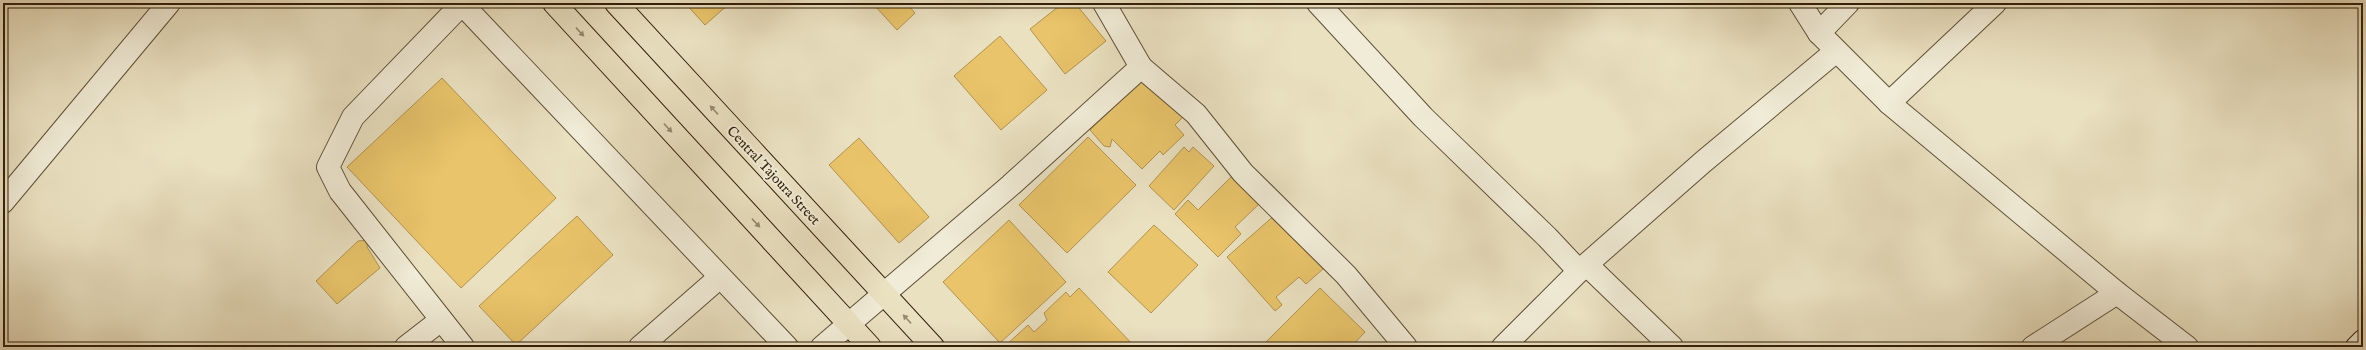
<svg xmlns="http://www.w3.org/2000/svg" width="2366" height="350" viewBox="0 0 2366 350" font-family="'IM FELL English',serif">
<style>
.homes{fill:#e9c46a;stroke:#b2924d}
.schools{fill:#2a9d8f;stroke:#2c7767}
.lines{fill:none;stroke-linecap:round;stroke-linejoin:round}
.street-casing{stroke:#5f4f37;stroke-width:24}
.secondary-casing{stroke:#311e09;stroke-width:24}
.primary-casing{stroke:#311e09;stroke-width:24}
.street{stroke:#f1ecd7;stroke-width:22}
.secondary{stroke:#f1ecd7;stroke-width:22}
.primary{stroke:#eae1c1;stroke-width:22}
.oneway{fill:#97896e}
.labels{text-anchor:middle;stroke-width:4;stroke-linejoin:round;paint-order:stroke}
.street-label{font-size:14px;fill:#311e09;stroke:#f1ecd7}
</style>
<rect width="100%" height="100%" fill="#eae1c1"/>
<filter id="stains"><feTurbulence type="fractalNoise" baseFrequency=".005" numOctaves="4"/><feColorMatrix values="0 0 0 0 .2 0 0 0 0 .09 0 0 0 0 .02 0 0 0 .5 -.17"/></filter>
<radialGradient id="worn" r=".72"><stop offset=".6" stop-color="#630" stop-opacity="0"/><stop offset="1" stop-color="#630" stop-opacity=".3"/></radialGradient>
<g class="homes">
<path d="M685 3H730L705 25Z"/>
<path d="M879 3H906L915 13 897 30 875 6Z"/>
<path d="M1063 3H1075L1106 41 1065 74 1030 29Z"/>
<path d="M1000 36 1047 90 1001 130 954 76Z"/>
<path d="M1146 76 1184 116 1175 125 1184 135 1163 155 1160 151 1142 169 1112 139 1110 147 1104 146 1090 130Z"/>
<path d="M442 78 556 198 461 288 347 167Z"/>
<path d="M1088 137 1136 185 1067 253 1019 205Z"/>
<path d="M859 138 929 217 899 243 829 165Z"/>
<path d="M1184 147 1189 152 1193 147 1214 166 1174 210 1149 186Z"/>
<path d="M1232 176 1259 204 1235 227 1241 234 1218 257 1175 214 1188 200 1198 210Z"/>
<path d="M1276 214 1323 269 1306 284 1299 277 1276 297 1282 305 1275 311 1227 257Z"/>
<path d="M577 216 613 255 516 345 479 306Z"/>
<path d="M1009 220 1066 282 1000 343 943 282Z"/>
<path d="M1154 225 1198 265 1151 313 1108 272Z"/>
<path d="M368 240 367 247 380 268 337 304 316 281 358 241Z"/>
<path d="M1079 288 1135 347H1004L1028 325 1034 332 1047 320 1044 313 1066 292 1070 297Z"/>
<path d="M1320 288 1365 332 1351 347H1261Z"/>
</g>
<path class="schools" d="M3 3H12L3 15Z"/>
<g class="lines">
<defs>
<g id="street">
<path d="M461 3 787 347"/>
<path d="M1104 3 1141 67 1196 114 1243 173 1346 275 1406 347"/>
<path d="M1318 3 1423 117 1547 237 1579 271"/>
<path d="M1800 3 1819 33 1889 103 2117 293 2187 347"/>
<path d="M462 4 353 117 328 167 340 191 463 347"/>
<path d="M1819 33 1848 3"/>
<path d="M1889 103 1995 3"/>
<path d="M3 202 169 3"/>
<path d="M1587 265 1672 347"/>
<path d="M406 347 441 320"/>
<path d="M640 347 720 277"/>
<path d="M822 347 1011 185 1141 67"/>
<path d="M1503 347 1579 271 1703 162 1835 52"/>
<path d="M2033 347 2117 293"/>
</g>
<path id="secondary" d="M2357 347 2363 341"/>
<g id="primary">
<path d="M554 3 870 347"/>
<path d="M616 3 933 347"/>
</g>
</defs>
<use href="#street" class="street-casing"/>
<use href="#secondary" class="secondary-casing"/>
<use href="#primary" class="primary-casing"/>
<use href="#street" class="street"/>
<use href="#secondary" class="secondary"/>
<use href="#primary" class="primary"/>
</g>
<defs><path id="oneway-solid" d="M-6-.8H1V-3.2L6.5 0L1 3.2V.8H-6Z"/></defs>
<g class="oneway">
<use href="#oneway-solid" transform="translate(580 32) rotate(47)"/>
<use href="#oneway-solid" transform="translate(714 110) rotate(-133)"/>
<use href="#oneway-solid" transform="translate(668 128) rotate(47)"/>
<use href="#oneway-solid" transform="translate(756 223) rotate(47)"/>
<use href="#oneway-solid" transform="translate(907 319) rotate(-133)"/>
</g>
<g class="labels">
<g class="street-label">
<text transform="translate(774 175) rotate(47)" y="5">Central Tajoura Street</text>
</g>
</g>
<rect width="2366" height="350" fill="none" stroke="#eae1c1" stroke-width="16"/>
<rect x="4" y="4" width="2358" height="342" fill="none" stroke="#311e09" stroke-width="2"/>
<rect x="8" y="8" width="2350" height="334" fill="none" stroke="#311e09"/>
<rect width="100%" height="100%" filter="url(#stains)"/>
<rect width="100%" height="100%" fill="url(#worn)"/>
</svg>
